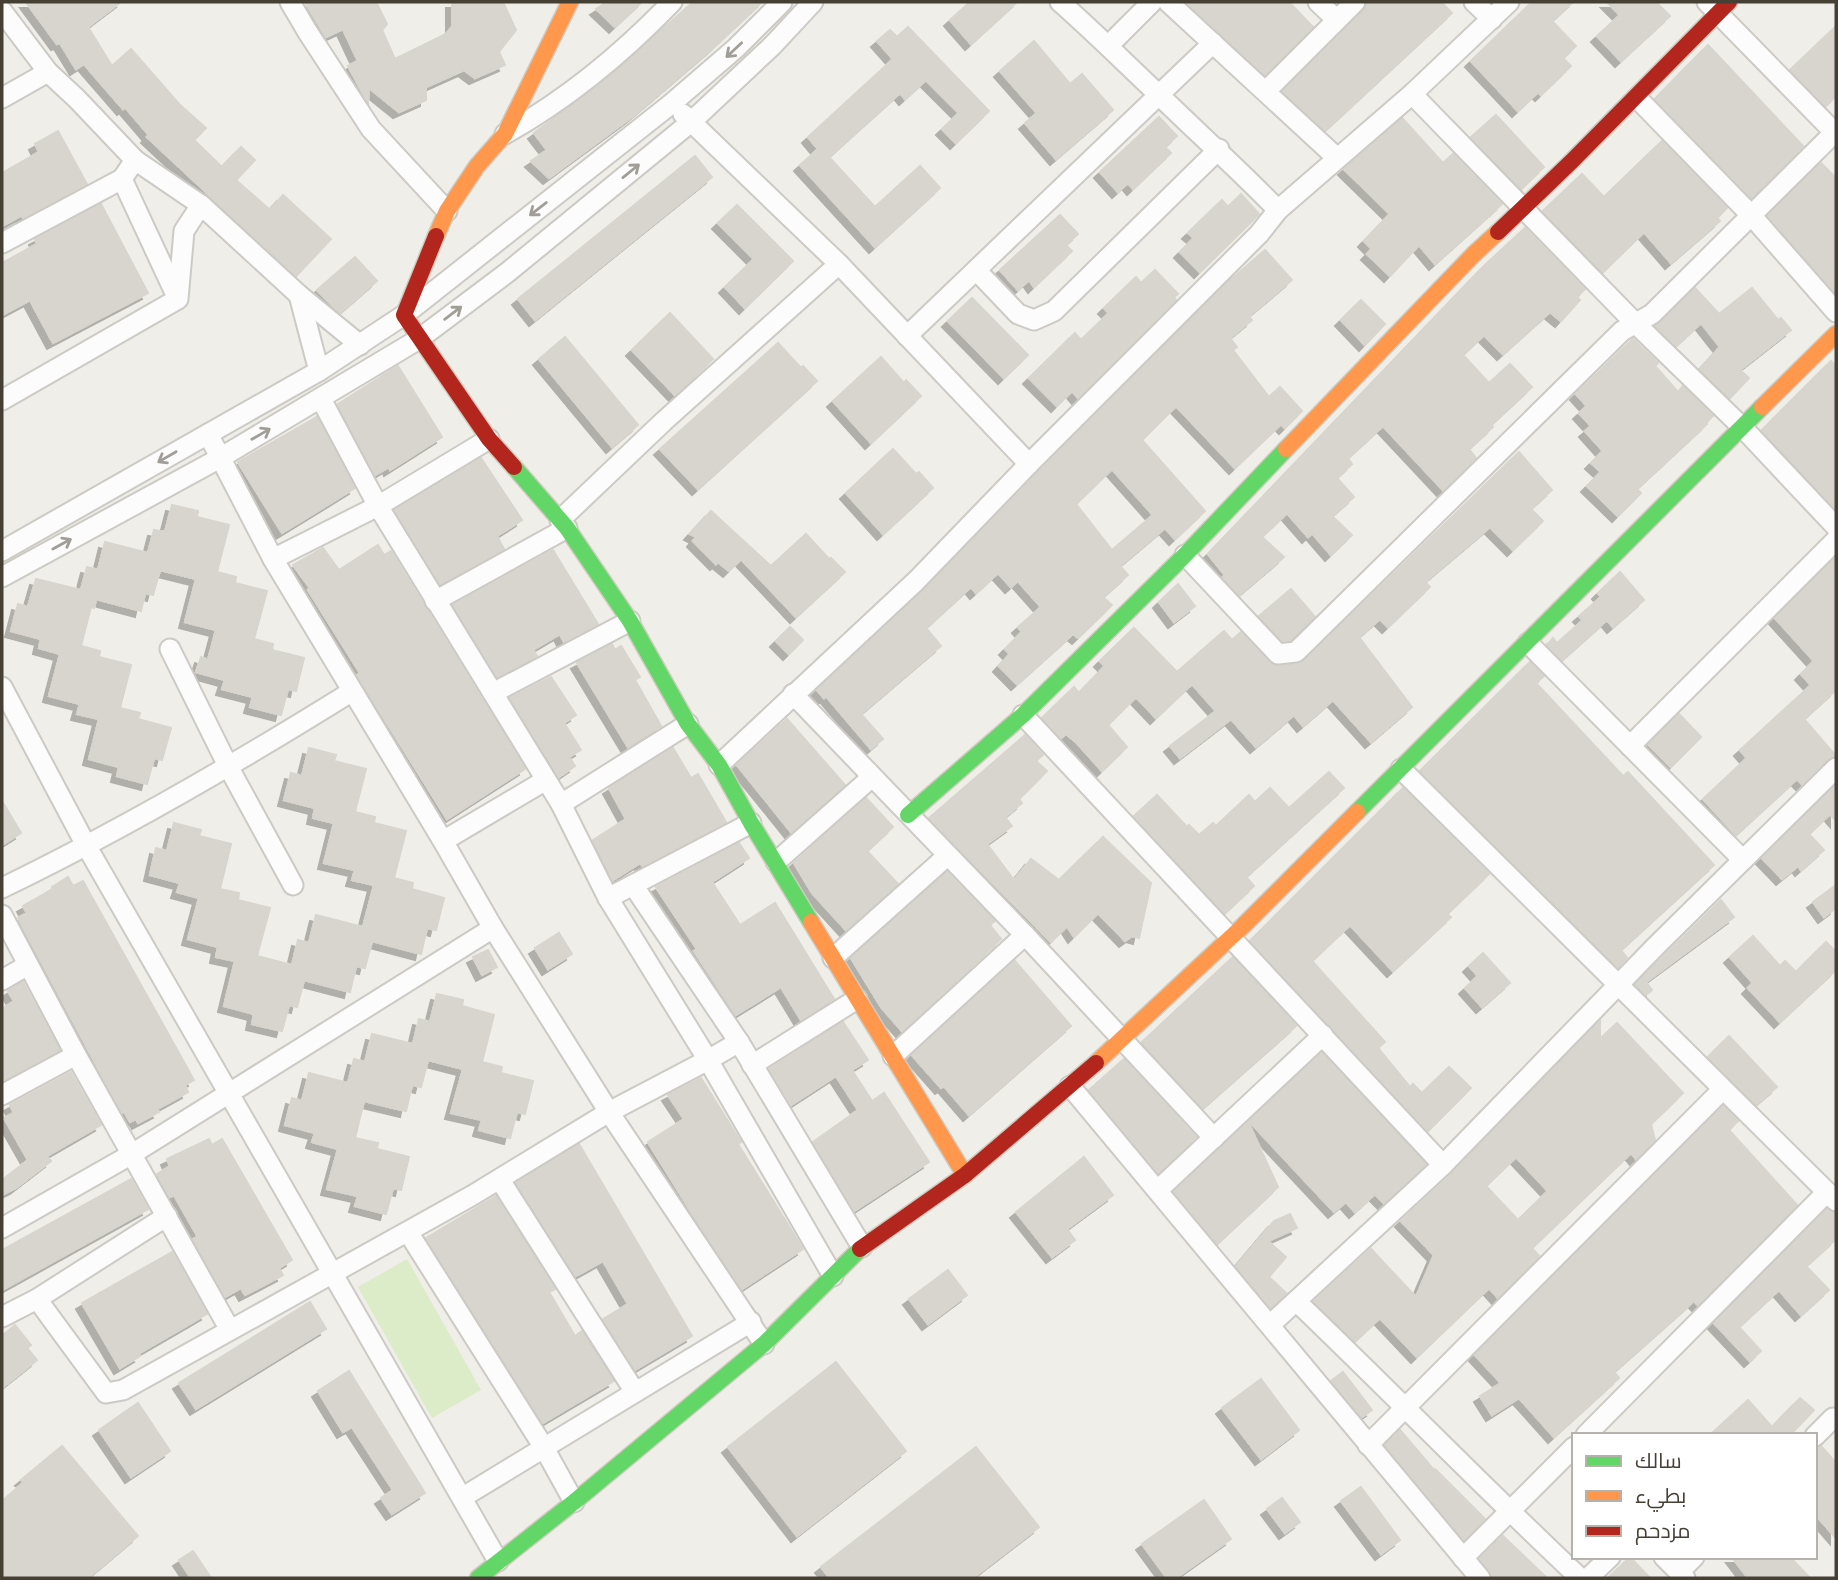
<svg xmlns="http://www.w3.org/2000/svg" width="1838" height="1580" viewBox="0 0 1838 1580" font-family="'Fira Sans Condensed',Cairo,sans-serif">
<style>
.green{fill:#dcebc8}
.building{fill:#d8d5cf;stroke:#d8d4ce;stroke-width:2;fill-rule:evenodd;filter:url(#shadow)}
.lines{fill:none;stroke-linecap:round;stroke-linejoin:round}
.street-casing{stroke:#cccac4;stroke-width:23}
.fast-casing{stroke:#cfcbbf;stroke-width:19}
.slow-casing{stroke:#cfcbbf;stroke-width:19}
.jam-casing{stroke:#cfcbbf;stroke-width:19}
.street{stroke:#fdfcfc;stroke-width:19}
.fast{stroke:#63d668;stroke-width:16}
.slow{stroke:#ff974d;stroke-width:16}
.jam{stroke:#b3261e;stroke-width:16}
.oneway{stroke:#a19e98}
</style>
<defs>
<filter id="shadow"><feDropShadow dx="-6" dy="6" stdDeviation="0" flood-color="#0004"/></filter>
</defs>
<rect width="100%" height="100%" fill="#f0eee8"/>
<path class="green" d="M407 1259 481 1390 432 1418 358 1287Z"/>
<g class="building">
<path d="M26 2H121L88 27 112 66 131 49 179 104 206 128 194 140 222 167 241 147 255 160 236 180 270 210 283 195 331 239 296 276 147 137 149 135 125 107 123 109 84 64 76 69 60 43 57 44Z"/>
<path d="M305 2H376L387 24 382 30 395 59 446 34 452 27V2H503L516 30 499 52 505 65 475 78 464 70 426 87V100L399 112 369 88 368 103 348 66 358 61 343 29 326 37Z"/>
<path d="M607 2H642L615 27 596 9Z"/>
<path d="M693 2H762L714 47 632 117 549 178 531 161 547 150 534 133 601 84Z"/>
<path d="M970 2H1017L971 44 950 20Z"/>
<path d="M1186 2H1289L1313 27 1265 75Z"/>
<path d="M1367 2H1441L1452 13 1325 131 1283 91 1364 11Z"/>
<path d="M1532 2H1573L1552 21 1576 46 1563 58 1571 66 1541 95 1538 92 1518 111 1471 61Z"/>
<path d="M1607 2H1656L1670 16 1621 61 1597 36 1620 15Z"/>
<path d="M1836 26V96L1826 106 1790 70Z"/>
<path d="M908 27 989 111 956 143 942 129 959 113 926 80 905 99 900 93 829 157 875 207 920 166 940 188 875 247 800 165 818 149 808 137 893 59 877 41 890 30 897 37Z"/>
<path d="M1034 41 1070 84 1082 74 1113 110 1056 159 1025 123 1037 113 1000 71Z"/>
<path d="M1708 45 1803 146 1751 198 1655 99Z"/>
<path d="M1496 115 1544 167 1521 189 1471 137Z"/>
<path d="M1159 117 1177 136 1165 147 1171 153 1133 189 1128 183 1118 192 1100 172Z"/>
<path d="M1402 118 1443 163 1453 154 1502 204 1435 264 1419 245 1390 276 1367 254 1372 249 1364 241 1390 214 1344 169Z"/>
<path d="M58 131 87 184 23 218 22 215 2 226V173L39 152 35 144Z"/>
<path d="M1662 141 1727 208 1717 218 1720 221 1671 263 1644 232 1603 272 1543 211 1582 174 1604 197Z"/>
<path d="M695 156 712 177 535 320 518 299Z"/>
<path d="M1821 163 1836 178V294L1768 216Z"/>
<path d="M1241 194 1259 214 1200 272 1180 252 1194 238 1188 233 1222 200 1228 207Z"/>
<path d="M101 204 148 293 53 343 30 300 2 315V263L37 244 35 239Z"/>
<path d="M737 205 793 261 745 308 725 287 754 259 718 223Z"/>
<path d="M1060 215 1078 234 1066 245 1072 251 1034 287 1029 280 1018 290 1000 270Z"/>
<path d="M1525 228 1585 289 1577 297 1580 300 1561 321 1550 312 1503 354 1484 335 1463 355 1489 383 1510 364 1532 387 1491 425 1493 427 1469 449 1476 458 1443 490 1383 426 1348 458 1352 464 1337 478 1354 497 1332 516 1352 535 1331 555 1312 533 1308 537 1287 513 1262 537 1284 557 1239 595 1223 577 1225 575 1208 554 1485 265Z"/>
<path d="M1265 250 1292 280 1249 316 1252 320 1230 338 1237 347 1233 350 1269 397 1280 387 1302 411 1285 428 1281 424 1235 468 1176 406 1142 440 1205 511 1175 539 1165 528 1120 566 1128 575 1103 597 1112 605 1078 638 1073 634 1017 684 999 666 1010 654 1005 649 1022 632 1018 627 1041 607 1018 581 1011 587 998 573 976 593 971 587 926 628 941 646 861 714 883 739 871 749 826 696 824 698 817 690 924 590 1038 473 1227 283ZM1112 469 1153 515 1112 550 1076 504Z"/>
<path d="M355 257 377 281 340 313 317 290Z"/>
<path d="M1155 270 1178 294 1174 297 1176 300 1078 398 1072 391 1057 406 1029 378 1075 333 1081 340 1109 313 1104 308 1136 277 1141 283Z"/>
<path d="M1695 288 1719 314 1752 288 1778 320 1781 318 1791 330 1740 370 1749 378 1730 398 1700 369 1720 347 1701 323 1676 346 1656 326Z"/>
<path d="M972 298 1028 355 1004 378 948 321Z"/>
<path d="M1361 300 1385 324 1365 345 1341 320Z"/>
<path d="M670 313 713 359 675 395 632 350Z"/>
<path d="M565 337 638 425 612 447 539 359Z"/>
<path d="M1633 339 1658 363 1655 366 1678 392 1683 386 1713 416 1706 423 1707 424 1637 489 1641 493 1618 516 1587 486 1601 472 1591 463 1603 451 1585 431 1591 426 1579 413 1587 406 1576 394Z"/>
<path d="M778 343 801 368 803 366 817 381 698 489 660 449Z"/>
<path d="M881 357 904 383 906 380 921 396 871 443 833 401Z"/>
<path d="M1831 361 1836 366V509L1762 430Z"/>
<path d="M398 366 442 437 390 470 389 467 375 475 338 404Z"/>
<path d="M317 417 355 488 282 533 238 462Z"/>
<path d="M893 449 916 474 919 472 933 488 883 534 846 493Z"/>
<path d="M1519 452 1552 490 1531 509 1543 521 1513 550 1490 527 1425 582 1430 587 1388 627 1380 619 1359 637 1412 707 1371 742 1333 700 1303 726 1294 715 1256 747 1231 719 1180 758 1170 746 1216 711 1192 684 1156 718 1136 697 1108 725 1127 747 1102 771 1076 742 1066 734 1061 738 1042 718 1074 687 1079 693 1105 666 1100 661 1134 628 1177 672 1224 631 1232 640 1241 632 1273 665 1297 664 1304 661Z"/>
<path d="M481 458 522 520 497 536 504 549 440 584 395 510Z"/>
<path d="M172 505 198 511 197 517 229 525 217 572 236 577 235 583 267 591 254 639 273 644 272 650 304 658 296 691 288 689 281 715 250 707 253 697 222 689 225 680 196 672 201 657 208 660 216 630 185 622 196 579 160 570 153 595 145 593 141 611 96 599 94 608 91 607 81 646 100 651 99 657 131 665 120 708 140 713 138 719 171 728 162 760 154 758 147 784 117 776 119 767 89 759 99 719 77 714 80 704 49 696 60 654 39 648 41 639 11 631 18 604 28 607 36 579 81 590 87 567 98 570 105 542 148 553 154 530 165 532Z"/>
<path d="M711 511 771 566 806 534 829 559 831 558 845 572 796 617 741 559 729 571 718 562 716 564 693 541 696 537 690 534Z"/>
<path d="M378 545 384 555 391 551 525 769 447 819 357 675 360 673 308 590 310 588 293 565 323 548 339 570Z"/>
<path d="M553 550 598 624 564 642 560 634 533 650 537 656 497 677 453 605Z"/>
<path d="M1836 557V690L1804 719 1836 756 1827 759 1802 784 1797 779 1736 835 1703 799 1747 758 1740 750 1811 685 1801 674 1814 661 1775 618Z"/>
<path d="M1620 572 1644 600 1613 627 1607 620 1562 660 1547 645 1553 638 1557 643 1583 620 1579 616 1601 597 1598 593Z"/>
<path d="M1178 584 1195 606 1174 622 1159 602Z"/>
<path d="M1291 589 1315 617 1290 640 1283 641 1259 616Z"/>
<path d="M790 627 803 640 789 654 776 641Z"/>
<path d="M612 644 615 650 621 646 640 677 635 680 661 726 628 747 577 663Z"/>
<path d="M1530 662 1544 676 1536 683 1623 776 1628 772 1714 865 1621 950 1627 958 1618 967 1420 771Z"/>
<path d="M551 677 576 715 564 723 581 750 569 757 575 766 559 777 510 698Z"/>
<path d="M1679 714 1701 737 1671 767 1649 745Z"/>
<path d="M787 719 845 785 791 832 737 765Z"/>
<path d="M1025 735 1043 755 1036 761 1047 771 1019 799 1022 803 1005 817 1012 826 987 844 1014 880 1031 859 1059 880 1103 837 1151 883 1139 938 1132 936 1125 941 1098 913 1074 937 1067 926 1051 942 929 818Z"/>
<path d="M309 748 336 755 334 761 366 769 355 812 375 817 374 823 406 831 394 878 413 883 412 889 444 898 436 930 427 928 421 954 372 941 365 968 356 966 350 992 304 980 297 1007 289 1005 282 1031 252 1024 254 1014 224 1006 235 961 216 957 218 947 188 939 199 898 177 892 180 883 150 875 156 848 167 851 174 823 201 830 199 836 231 844 220 889 239 893 238 900 270 908 257 956 292 965 298 940 309 943 316 915 363 927 374 885 352 880 355 870 324 863 334 823 313 818 315 808 284 800 291 773 302 776Z"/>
<path d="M673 748 691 778 698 774 726 822 643 866 640 863 613 880 593 840 626 819 609 788Z"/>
<path d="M1329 772 1344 788 1246 877 1254 886 1225 913 1134 816 1157 795 1187 827 1189 825 1199 835 1213 823 1216 826 1249 795 1255 802 1270 788 1289 808Z"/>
<path d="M1836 785V821L1830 814 1809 834 1824 850 1801 870 1798 866 1782 879 1762 858Z"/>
<path d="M1403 788 1489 874 1447 914 1451 917 1393 971 1350 925 1312 961 1385 1042 1378 1048 1410 1087 1413 1084 1422 1093 1449 1067 1471 1088 1428 1131 1250 941Z"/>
<path d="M866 798 893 827 867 851 898 884 846 930 812 893 794 863Z"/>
<path d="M2 801 21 833 2 845Z"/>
<path d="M739 843 749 858 712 882 740 925 775 903 834 999 801 1020 781 987 736 1015 694 951 697 949 656 887Z"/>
<path d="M947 872 995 921 990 925 1001 939 902 1031 881 1007 851 958Z"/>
<path d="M68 877 73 886 83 881 194 1080 185 1085 188 1092 157 1109 159 1112 138 1123 136 1119 130 1122 124 1111 122 1113 18 918 27 913 23 906 53 889 52 887Z"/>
<path d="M1836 885V908L1824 917 1813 902Z"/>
<path d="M1721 900 1734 917 1646 982 1652 990 1646 995 1635 985Z"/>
<path d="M559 933 572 954 548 969 535 948Z"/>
<path d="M1753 936 1780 966 1785 961 1796 972 1826 942 1836 952V970L1780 1022 1748 988 1753 983 1730 957Z"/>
<path d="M488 950 497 967 482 975 473 957Z"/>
<path d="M1483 953 1510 983 1482 1007 1465 988 1478 976 1469 966Z"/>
<path d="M1233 957 1296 1026 1203 1108 1142 1042Z"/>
<path d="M1015 961 1071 1026 969 1115 944 1086 941 1088 912 1055Z"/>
<path d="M23 982 60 1050 2 1081V1009L14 1001 8 991Z"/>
<path d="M437 994 463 1000 462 1006 494 1015 482 1062 502 1067 501 1073 533 1081 525 1114 517 1112 510 1138 479 1130 482 1120 451 1113 463 1069 428 1060 421 1087 412 1085 406 1111 364 1101 355 1138 378 1143 377 1149 409 1157 401 1190 393 1188 386 1214 355 1206 358 1196 327 1189 338 1149 312 1142 315 1133 285 1125 292 1098 302 1101 309 1073 348 1083 354 1059 365 1062 372 1034 413 1044 419 1019 430 1022Z"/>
<path d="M1600 1021V1039L1617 1023 1683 1093 1651 1124 1655 1140 1636 1159 1631 1153 1532 1248 1539 1256 1498 1298 1489 1288 1417 1357 1380 1318 1355 1341 1314 1301 1371 1249 1416 1297 1434 1255 1401 1221 1452 1174ZM1516 1157 1548 1191 1518 1220 1486 1186Z"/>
<path d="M843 1022 868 1060 852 1070 872 1101 884 1093 929 1162 854 1211 813 1142 858 1110 836 1076 791 1105 769 1069Z"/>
<path d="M1729 1036 1777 1087 1756 1105 1708 1057Z"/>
<path d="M1322 1053 1426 1164 1384 1203 1375 1194 1355 1212 1346 1202 1334 1212 1249 1121Z"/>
<path d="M1124 1059 1196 1137 1158 1173 1089 1090Z"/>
<path d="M71 1072 101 1125 47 1156 51 1161 16 1188 2 1195V1180L28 1160 4 1118 14 1113 10 1105Z"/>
<path d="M701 1078 741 1142 738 1144 803 1249 742 1289 695 1218 648 1142 684 1119 668 1095Z"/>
<path d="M1723 1106 1738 1121 1729 1130 1797 1205 1698 1305 1694 1301 1614 1372 1619 1378 1554 1437 1519 1398 1492 1415 1480 1396 1501 1383 1475 1355Z"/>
<path d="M1248 1122 1278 1187 1217 1244 1174 1192Z"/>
<path d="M209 1139 212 1145 222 1139 292 1260 279 1268 283 1275 245 1295 241 1288 225 1297 193 1239 198 1237 174 1195 170 1197 157 1174 170 1166 167 1159Z"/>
<path d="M579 1144 692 1336 635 1370 603 1319 628 1304 603 1261 576 1276 516 1183Z"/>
<path d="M1084 1157 1113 1195 1067 1229 1075 1240 1052 1257 1016 1212Z"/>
<path d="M131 1179 148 1209 2 1290V1250Z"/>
<path d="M496 1196 555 1289 549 1292 575 1336 582 1331 614 1381 543 1423 426 1238Z"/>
<path d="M1827 1209 1836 1213V1239L1806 1266 1829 1290 1801 1315 1779 1290 1739 1327 1761 1351 1750 1361 1714 1323Z"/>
<path d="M1290 1214 1297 1228 1268 1241 1286 1257 1269 1277 1286 1293 1271 1308 1236 1266 1274 1221Z"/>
<path d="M172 1252 207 1314 138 1354 140 1356 120 1368 82 1303Z"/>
<path d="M948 1270 967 1295 928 1324 909 1299Z"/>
<path d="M310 1302 326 1329 196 1409 179 1383Z"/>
<path d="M15 1325 31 1345 27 1348 37 1360 2 1388V1336Z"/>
<path d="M836 1362 906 1451 797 1536 728 1447Z"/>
<path d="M349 1371 425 1493 392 1514 381 1498 393 1490 352 1427 343 1432 318 1391Z"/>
<path d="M1343 1372 1372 1410 1362 1417 1331 1381Z"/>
<path d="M1261 1379 1299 1430 1261 1459 1222 1408Z"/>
<path d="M1800 1398 1814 1410 1790 1435H1710L1748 1400 1772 1427Z"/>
<path d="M138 1403 170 1451 131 1477 99 1430Z"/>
<path d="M1400 1430 1434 1470 1435 1469 1485 1519 1464 1540 1385 1445Z"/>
<path d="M62 1446 138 1536 88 1578H2V1501L24 1482 21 1480Z"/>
<path d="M1821 1446 1836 1463V1538L1815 1514V1448Z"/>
<path d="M976 1447 1039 1527 973 1578H830L821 1567Z"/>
<path d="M1361 1487 1400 1540 1381 1554 1341 1501Z"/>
<path d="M1282 1498 1300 1522 1285 1533 1267 1509Z"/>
<path d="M1204 1500 1231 1539 1176 1578H1167L1142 1544Z"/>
<path d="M1503 1536 1547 1578H1492L1490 1571 1480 1559Z"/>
<path d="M193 1551 211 1578H191L179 1560Z"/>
<path d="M1630 1557 1650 1578H1608Z"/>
<path d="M1732 1557H1790L1810 1578H1748Z"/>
</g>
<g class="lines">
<defs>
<g id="street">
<path d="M290 2 307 31 371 129 447 211"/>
<path d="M1060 2C1094 32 1125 63 1158 94 1198 133 1239 170 1278 210"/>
<path d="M1168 2 1336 157"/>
<path d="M1318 2 1337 20 1355 2"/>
<path d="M1474 2 1492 19"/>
<path d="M1707 2 1836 134"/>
<path d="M2 11 48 72 77 99 135 160 201 205 299 295 360 345"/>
<path d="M1109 45 1152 2"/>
<path d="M1266 91 1337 20"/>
<path d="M1412 94 1635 323 1743 428 1836 527"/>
<path d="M2 98 48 72"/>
<path d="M1637 98 1751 215 1836 312"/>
<path d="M683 114 839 264 1029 464"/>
<path d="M505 134C566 100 623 53 672 2"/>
<path d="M122 179 176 295"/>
<path d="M2 243 122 179 135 160"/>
<path d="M977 271 1018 314 1034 320 1054 311 1219 149"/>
<path d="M299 295 319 371"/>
<path d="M907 336 1213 43"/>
<path d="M321 399 378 506 561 804 608 898 708 1060 833 1276"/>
<path d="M2 400 178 299 184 231 201 205"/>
<path d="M208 434 273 559 443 841 493 928 609 1112 764 1344"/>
<path d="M560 520 664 421 839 264"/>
<path d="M2 551 319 371 404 315 671 104 736 48 782 2"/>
<path d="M1185 555 1278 654 1296 652 1622 331 1652 314 1835 132"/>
<path d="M273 559 378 506 489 439"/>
<path d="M2 577 220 458 419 339 508 272 691 122 773 45 813 2"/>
<path d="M435 601 567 528"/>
<path d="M1528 643 1743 860"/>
<path d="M170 649 229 768 293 885"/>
<path d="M2 687 87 847 498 1561"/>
<path d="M493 693 630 621"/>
<path d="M793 694 1025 935 1214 1138"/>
<path d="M1023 715 1443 1165"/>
<path d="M1630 746 1836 540"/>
<path d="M719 765 916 581 1029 464 1259 234 1278 210 1412 94 1509 2"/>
<path d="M1401 769 1836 1201"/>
<path d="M561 804 688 724"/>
<path d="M443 841 546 780"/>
<path d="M776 862 872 777"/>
<path d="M633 885 739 1042 862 1247"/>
<path d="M2 888C122 830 237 763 351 692"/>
<path d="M608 898 751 823"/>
<path d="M2 915 76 1055 230 1330"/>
<path d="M833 958 947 856"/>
<path d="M2 980 28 965"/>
<path d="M893 1056 1025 935"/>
<path d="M752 1065 857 999"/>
<path d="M1070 1086 1480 1578"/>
<path d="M2 1095 76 1055"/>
<path d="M500 1180 635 1392"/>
<path d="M1158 1190 1323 1035"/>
<path d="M2 1228 132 1154 493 928"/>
<path d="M408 1232 543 1446 574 1502"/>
<path d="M37 1299 106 1393 123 1390 473 1195 609 1112 708 1060 739 1042"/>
<path d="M1296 1301C1392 1393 1484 1488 1580 1578"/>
<path d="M2 1317 37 1299 167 1216"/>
<path d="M1270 1325 1443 1165 1655 947 1836 768"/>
<path d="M1586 1435 1827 1192"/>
<path d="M1815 1436 1833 1418"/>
<path d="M1368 1445 1723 1089"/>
<path d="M463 1497 751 1322"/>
<path d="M1664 1557 1685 1578"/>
<path d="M1463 1558 1574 1447"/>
<path d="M1679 1572 1694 1557"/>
<path d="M1588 1578 1610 1557"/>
</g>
<g id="fast">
<path d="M514 467 567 528 630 621 688 724 719 765 751 823 811 922"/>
<path d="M1357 812 1762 407"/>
<path d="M908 815 1023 715 1185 555 1286 449"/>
<path d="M478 1578 574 1502 764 1344 860 1249"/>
</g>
<g id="slow">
<path d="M436 236 447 211 477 166 505 134 570 2"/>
<path d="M1762 407 1836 334"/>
<path d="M1286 449 1474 254 1498 232"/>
<path d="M811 922 965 1175"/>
<path d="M1096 1063 1243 926 1357 812"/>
</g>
<g id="jam">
<path d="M1498 232 1572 161 1729 2"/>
<path d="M436 236 404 315 489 439 514 467"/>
<path d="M860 1249 965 1175 1096 1063"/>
</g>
</defs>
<use href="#street" class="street-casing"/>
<use href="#fast" class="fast-casing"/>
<use href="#slow" class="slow-casing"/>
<use href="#jam" class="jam-casing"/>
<use href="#street" class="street"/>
<use href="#fast" class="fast"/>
<use href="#slow" class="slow"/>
<use href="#jam" class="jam"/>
</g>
<defs><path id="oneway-shaft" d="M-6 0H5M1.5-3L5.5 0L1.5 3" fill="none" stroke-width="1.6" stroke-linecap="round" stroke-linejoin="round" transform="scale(1.75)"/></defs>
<g class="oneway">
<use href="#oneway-shaft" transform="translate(734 50) rotate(137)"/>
<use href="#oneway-shaft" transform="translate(631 171) rotate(-39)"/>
<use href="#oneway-shaft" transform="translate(538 209) rotate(142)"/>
<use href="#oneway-shaft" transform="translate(453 313) rotate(-37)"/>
<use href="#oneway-shaft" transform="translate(261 434) rotate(-30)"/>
<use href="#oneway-shaft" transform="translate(167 457) rotate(150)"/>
<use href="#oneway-shaft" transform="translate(62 544) rotate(-29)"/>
</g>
<rect width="1838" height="1580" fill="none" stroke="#453f34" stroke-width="7"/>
<rect x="1572" y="1433" width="245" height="126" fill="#ffffff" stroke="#b5b2ae" stroke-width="2"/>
<rect x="1586" y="1456" width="35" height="10" fill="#63d668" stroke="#b5b2ae" stroke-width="2"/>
<text x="1635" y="1468" font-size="21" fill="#453f34">سالك</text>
<rect x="1586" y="1491" width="35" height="10" fill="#ff974d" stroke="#b5b2ae" stroke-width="2"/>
<text x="1635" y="1503" font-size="21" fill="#453f34">بطيء</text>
<rect x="1586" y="1526" width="35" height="10" fill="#b3261e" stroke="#b5b2ae" stroke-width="2"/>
<text x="1635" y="1538" font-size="21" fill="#453f34">مزدحم</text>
</svg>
